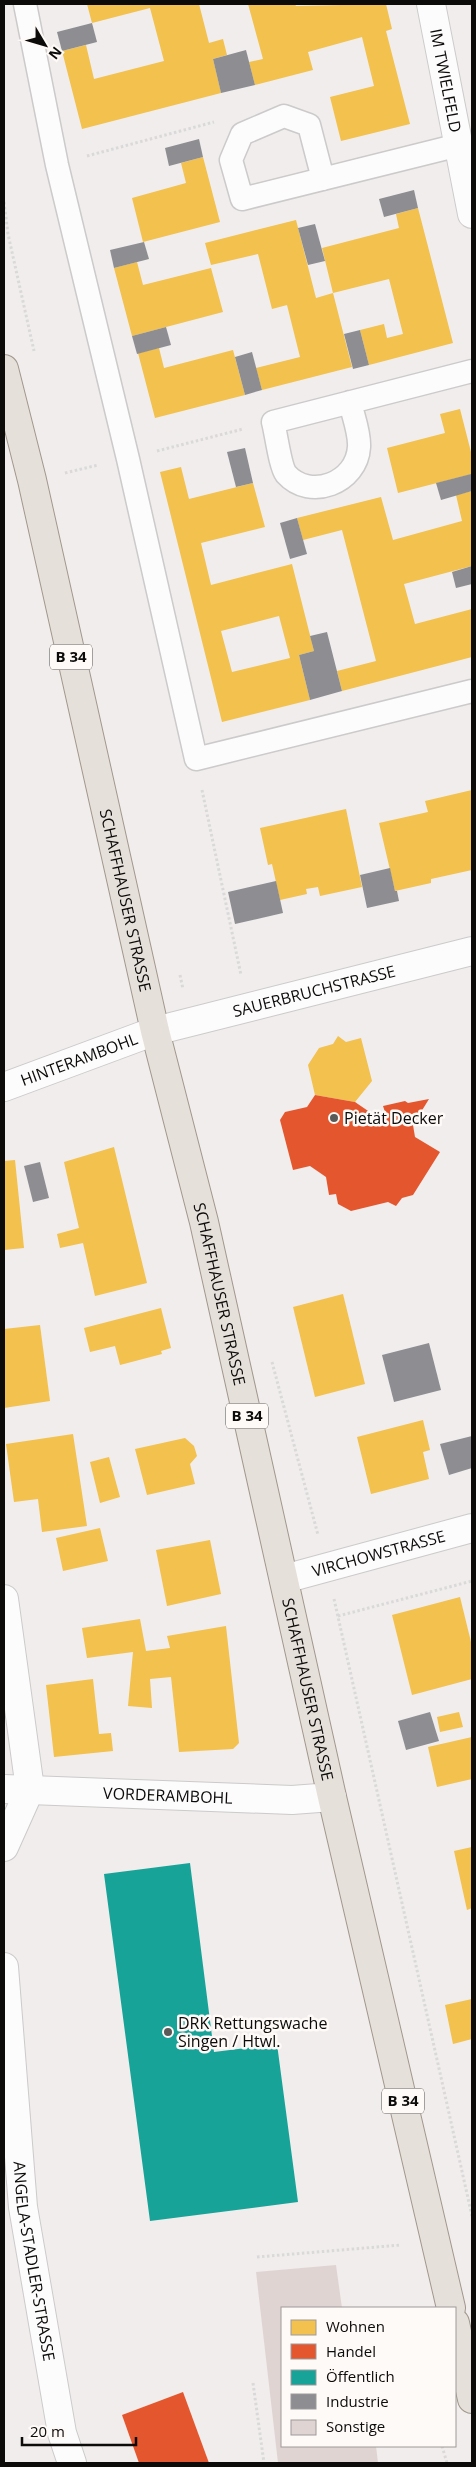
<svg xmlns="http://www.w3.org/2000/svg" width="476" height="2467" viewBox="0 0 476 2467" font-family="'Open Sans',sans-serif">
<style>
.homes{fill:#f2c14e;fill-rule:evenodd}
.shops{fill:#e4572e}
.public{fill:#17a398}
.industry{fill:#8d8d92}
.building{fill:#e0d4d3}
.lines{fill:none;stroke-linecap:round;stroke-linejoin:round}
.service-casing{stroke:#cccaca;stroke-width:25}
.minor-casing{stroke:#cccaca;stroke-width:30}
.primary-casing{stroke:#a1978d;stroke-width:30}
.path{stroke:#dad9d9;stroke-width:3;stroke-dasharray:2.5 2.5;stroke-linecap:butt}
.service{stroke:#fdfcfc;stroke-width:22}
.minor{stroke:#fdfcfc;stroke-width:28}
.primary{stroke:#e6e0da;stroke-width:28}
.poi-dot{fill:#5c5a59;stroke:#fefaf8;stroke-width:2}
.labels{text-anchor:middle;stroke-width:5;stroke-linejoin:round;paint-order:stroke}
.shield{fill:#fefaf8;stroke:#555351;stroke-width:1}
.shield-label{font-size:15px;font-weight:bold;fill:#0c0b0a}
.street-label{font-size:16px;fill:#0c0b0a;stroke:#fefaf8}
.poi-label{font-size:16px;fill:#0c0b0a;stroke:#fefaf8;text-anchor:start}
</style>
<rect width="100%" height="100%" fill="#f0edec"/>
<g class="homes">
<path d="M87 4H199L209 43 223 39 227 55 213 59 221 93 82 129 62 51 86 45 94 79 164 61 150 8 92 23Z"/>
<path d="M248 4H295L296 6 386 4 392 29 386 31 410 124 341 141 330 97 374 86 362 37 308 52 313 70 255 85 249 62 263 59Z"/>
<path d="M203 157 220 222 143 242 132 198 186 183 181 163Z"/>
<path d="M418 208 453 343 369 365 360 330 384 324 387 338 403 334 389 279 333 293 322 248 399 228 396 214Z"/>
<path d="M296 220 316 298 333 293 352 367 262 390 256 368 300 357 287 305 272 309 258 254 211 265 205 243Z"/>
<path d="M137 262 143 285 211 268 223 312 132 336 114 268Z"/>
<path d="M159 348 164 368 233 350 245 395 155 418 138 353Z"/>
<path d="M460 409 472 456V474L398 493 387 448 445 433 440 414Z"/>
<path d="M181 467 189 499 253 483 265 527 201 543 211 585 292 564 314 651 299 655 310 700 222 722 160 472ZM279 616 290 658 232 672 221 631Z"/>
<path d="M472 491V566L404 584 415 624 472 609V657L342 691 337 671 376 661 342 530 303 540 297 518 381 497 393 540 462 521 456 495Z"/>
<path d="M472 790V870L431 879V883L395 891 379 823 428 812 425 801Z"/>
<path d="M346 809 362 887 320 896 318 887 306 889 307 894 280 900 272 864 268 865 260 828Z"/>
<path d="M338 1036 346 1042 361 1038 372 1081 355 1102 315 1095 308 1065 319 1048 333 1044Z"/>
<path d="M114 1147 147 1283 95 1296 83 1243 60 1248 57 1234 79 1228 64 1162Z"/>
<path d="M15 1160 24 1248 4 1250V1161Z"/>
<path d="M343 1294 365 1384 315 1397 293 1307Z"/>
<path d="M161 1308 171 1348 161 1351 162 1354 120 1365 115 1346 90 1352 84 1328Z"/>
<path d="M40 1325 50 1401 4 1408V1329Z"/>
<path d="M423 1420 430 1450 423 1452 429 1479 371 1494 357 1437Z"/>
<path d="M73 1434 87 1526 42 1532 38 1499 14 1502 6 1444Z"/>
<path d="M185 1438 194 1446 197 1456 190 1464 195 1484 147 1495 135 1449Z"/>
<path d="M109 1457 120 1497 100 1503 90 1462Z"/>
<path d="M100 1528 108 1561 63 1571 56 1538Z"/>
<path d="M210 1540 221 1594 167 1606 156 1550Z"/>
<path d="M460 1597 472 1646V1679L412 1695 392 1615Z"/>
<path d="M140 1619 146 1651 170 1648 167 1636 226 1626 239 1743 233 1749 179 1752 171 1677 150 1679 152 1708 128 1706 133 1652 87 1658 82 1628Z"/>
<path d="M93 1679 99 1734 111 1733 113 1751 54 1757 46 1685Z"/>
<path d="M459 1712 463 1727 440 1732 437 1717Z"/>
<path d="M472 1737V1779L437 1787 428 1747Z"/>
<path d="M472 1847V1908L467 1910 454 1851Z"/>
<path d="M472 1999V2039L453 2044 445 2005Z"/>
</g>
<g class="shops">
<path d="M315 1095 355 1102 374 1115 385 1112 383 1106 405 1101 408 1103 429 1099 413 1125 415 1137 440 1152 413 1195 402 1198 396 1206 388 1202 351 1211 338 1204 336 1194 329 1195 326 1177 310 1166 293 1170 280 1120 285 1112 307 1107Z"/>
<path d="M183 2392 209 2463H139L122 2415Z"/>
</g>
<path class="public" d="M190 1863 214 2052 277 2044 298 2202 150 2221 104 1874Z"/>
<g class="industry">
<path d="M92 23 97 42 62 51 57 32Z"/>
<path d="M246 50 255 85 221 93 213 59Z"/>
<path d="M199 139 203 157 169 166 165 148Z"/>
<path d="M414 190 418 208 384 217 379 199Z"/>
<path d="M315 224 325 261 308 265 298 228Z"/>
<path d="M144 242 149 259 114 268 110 250Z"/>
<path d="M166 327 171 345 137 354 132 336Z"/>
<path d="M360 330 369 365 353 369 344 334Z"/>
<path d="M252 352 262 390 245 395 235 357Z"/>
<path d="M245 448 253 483 236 487 227 452Z"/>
<path d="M471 474 472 491 441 500 436 483Z"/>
<path d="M297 518 307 554 290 559 280 523Z"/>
<path d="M472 566V584L456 588 452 572Z"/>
<path d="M327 632 342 691 310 700 299 655 314 651 310 636Z"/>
<path d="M390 868 395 891H397L399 901 367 908 360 875Z"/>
<path d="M276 881 283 913 235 924 228 892Z"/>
<path d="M40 1162 49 1198 33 1202 24 1166Z"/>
<path d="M429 1343 441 1390 394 1402 382 1355Z"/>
<path d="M472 1436V1468L449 1475 440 1444Z"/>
<path d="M430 1712 439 1741 406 1750 398 1721Z"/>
</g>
<path class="building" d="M336 2265 342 2308H282V2446H376L378 2463H278L256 2272Z"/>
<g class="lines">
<defs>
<g id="service">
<path d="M25 4 57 165 128 459 196 759 472 691"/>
<path d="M323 179 309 125 284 116 242 134 231 160 242 199 459 145"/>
<path d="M350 402C353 416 360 433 359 447 357 483 310 501 286 474 280 466 276 433 273 422L472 371"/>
</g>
<g id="minor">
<path id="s1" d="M431 4 472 214"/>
<path id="s2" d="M4 1087 155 1031 472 951"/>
<path id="s3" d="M284 1579 472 1528"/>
<path d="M4 1599 30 1789"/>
<path id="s4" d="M4 1789 292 1800 332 1797"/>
<path d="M4 1847 30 1789"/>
<path id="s5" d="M4 1967 23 2207 62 2433 72 2463"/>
</g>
<g id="primary">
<path id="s6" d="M4 369 32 480 155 1031 204 1222 332 1797 451 2308"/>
<path d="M455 2323 472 2399"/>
</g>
</defs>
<use href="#service" class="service-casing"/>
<use href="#minor" class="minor-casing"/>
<use href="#primary" class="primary-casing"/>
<g class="path">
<path d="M87 156 214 122"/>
<path d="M4 202 8 234 34 351"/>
<path d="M157 451 243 429"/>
<path d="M65 473 98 465"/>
<path d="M202 790 241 975"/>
<path d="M180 975 183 989"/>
<path d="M272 1362 318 1535"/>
<path d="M334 1599 472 2216"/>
<path d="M338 1616 472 1581"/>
<path d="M257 2257 401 2245"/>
<path d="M253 2383 264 2463"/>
<path d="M442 2446 447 2463"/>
</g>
<use href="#service" class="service"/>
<use href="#minor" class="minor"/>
<use href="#primary" class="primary"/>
</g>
<g class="poi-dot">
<circle cx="334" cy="1118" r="5"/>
<circle cx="168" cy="2032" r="5"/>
</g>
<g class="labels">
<g class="shield">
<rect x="50" y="644.5" width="42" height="25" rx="4"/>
<rect x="226" y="1403.5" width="42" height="25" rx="4"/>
<rect x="382" y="2088.5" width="42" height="25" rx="4"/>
</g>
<g class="shield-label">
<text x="71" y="662">B 34</text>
<text x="247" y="1421">B 34</text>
<text x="403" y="2106">B 34</text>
</g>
<g class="street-label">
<text dy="6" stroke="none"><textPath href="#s1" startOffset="78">IM TWIELFELD</textPath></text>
<text dy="6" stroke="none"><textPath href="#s6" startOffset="545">SCHAFFHAUSER STRASSE</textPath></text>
<text dy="6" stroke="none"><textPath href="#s2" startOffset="325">SAUERBRUCHSTRASSE</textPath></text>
<text dy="6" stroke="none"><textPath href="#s2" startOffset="80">HINTERAMBOHL</textPath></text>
<text dy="6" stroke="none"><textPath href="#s6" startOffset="950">SCHAFFHAUSER STRASSE</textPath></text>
<text dy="6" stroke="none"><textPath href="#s3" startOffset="98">VIRCHOWSTRASSE</textPath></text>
<text dy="6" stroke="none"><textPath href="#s6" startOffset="1355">SCHAFFHAUSER STRASSE</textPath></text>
<text dy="6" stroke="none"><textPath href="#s4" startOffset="164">VORDERAMBOHL</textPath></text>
<text dy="6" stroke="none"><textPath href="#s5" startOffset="296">ANGELA-STADLER-STRASSE</textPath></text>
</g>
<g class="poi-label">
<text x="344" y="1124">Pietät Decker</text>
<text x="178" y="2029">DRK Rettungswache<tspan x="178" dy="18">Singen / Htwl.</tspan></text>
</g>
</g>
<rect width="476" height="2467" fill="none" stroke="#0c0b0a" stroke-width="10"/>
<rect x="281" y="2307" width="175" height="140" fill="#fefaf8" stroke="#9d9a99"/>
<rect x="291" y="2320" width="25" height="15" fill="#f2c14e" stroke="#9d9a99"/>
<text x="326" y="2332" font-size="15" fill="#0c0b0a">Wohnen</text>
<rect x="291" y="2344" width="25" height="15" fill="#e4572e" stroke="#9d9a99"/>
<text x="326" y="2357" font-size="15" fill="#0c0b0a">Handel</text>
<rect x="291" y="2370" width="25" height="15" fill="#17a398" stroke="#9d9a99"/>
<text x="326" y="2382" font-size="15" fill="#0c0b0a">Öffentlich</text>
<rect x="291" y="2394" width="25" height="15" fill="#8d8d92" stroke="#9d9a99"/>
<text x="326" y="2407" font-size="15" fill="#0c0b0a">Industrie</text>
<rect x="291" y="2420" width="25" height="15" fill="#e0d4d3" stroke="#9d9a99"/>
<text x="326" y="2432" font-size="15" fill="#0c0b0a">Sonstige</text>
<g transform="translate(45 45) rotate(128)" stroke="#fefaf8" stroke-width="4" paint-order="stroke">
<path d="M0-4L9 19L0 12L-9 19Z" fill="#0c0b0a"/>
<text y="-8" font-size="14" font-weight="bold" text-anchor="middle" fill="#0c0b0a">N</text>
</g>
<path d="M22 2437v8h114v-8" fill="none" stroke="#0c0b0a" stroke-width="2.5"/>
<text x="30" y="2437" font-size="15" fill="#0c0b0a" stroke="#fefaf8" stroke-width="4" paint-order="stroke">20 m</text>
</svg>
